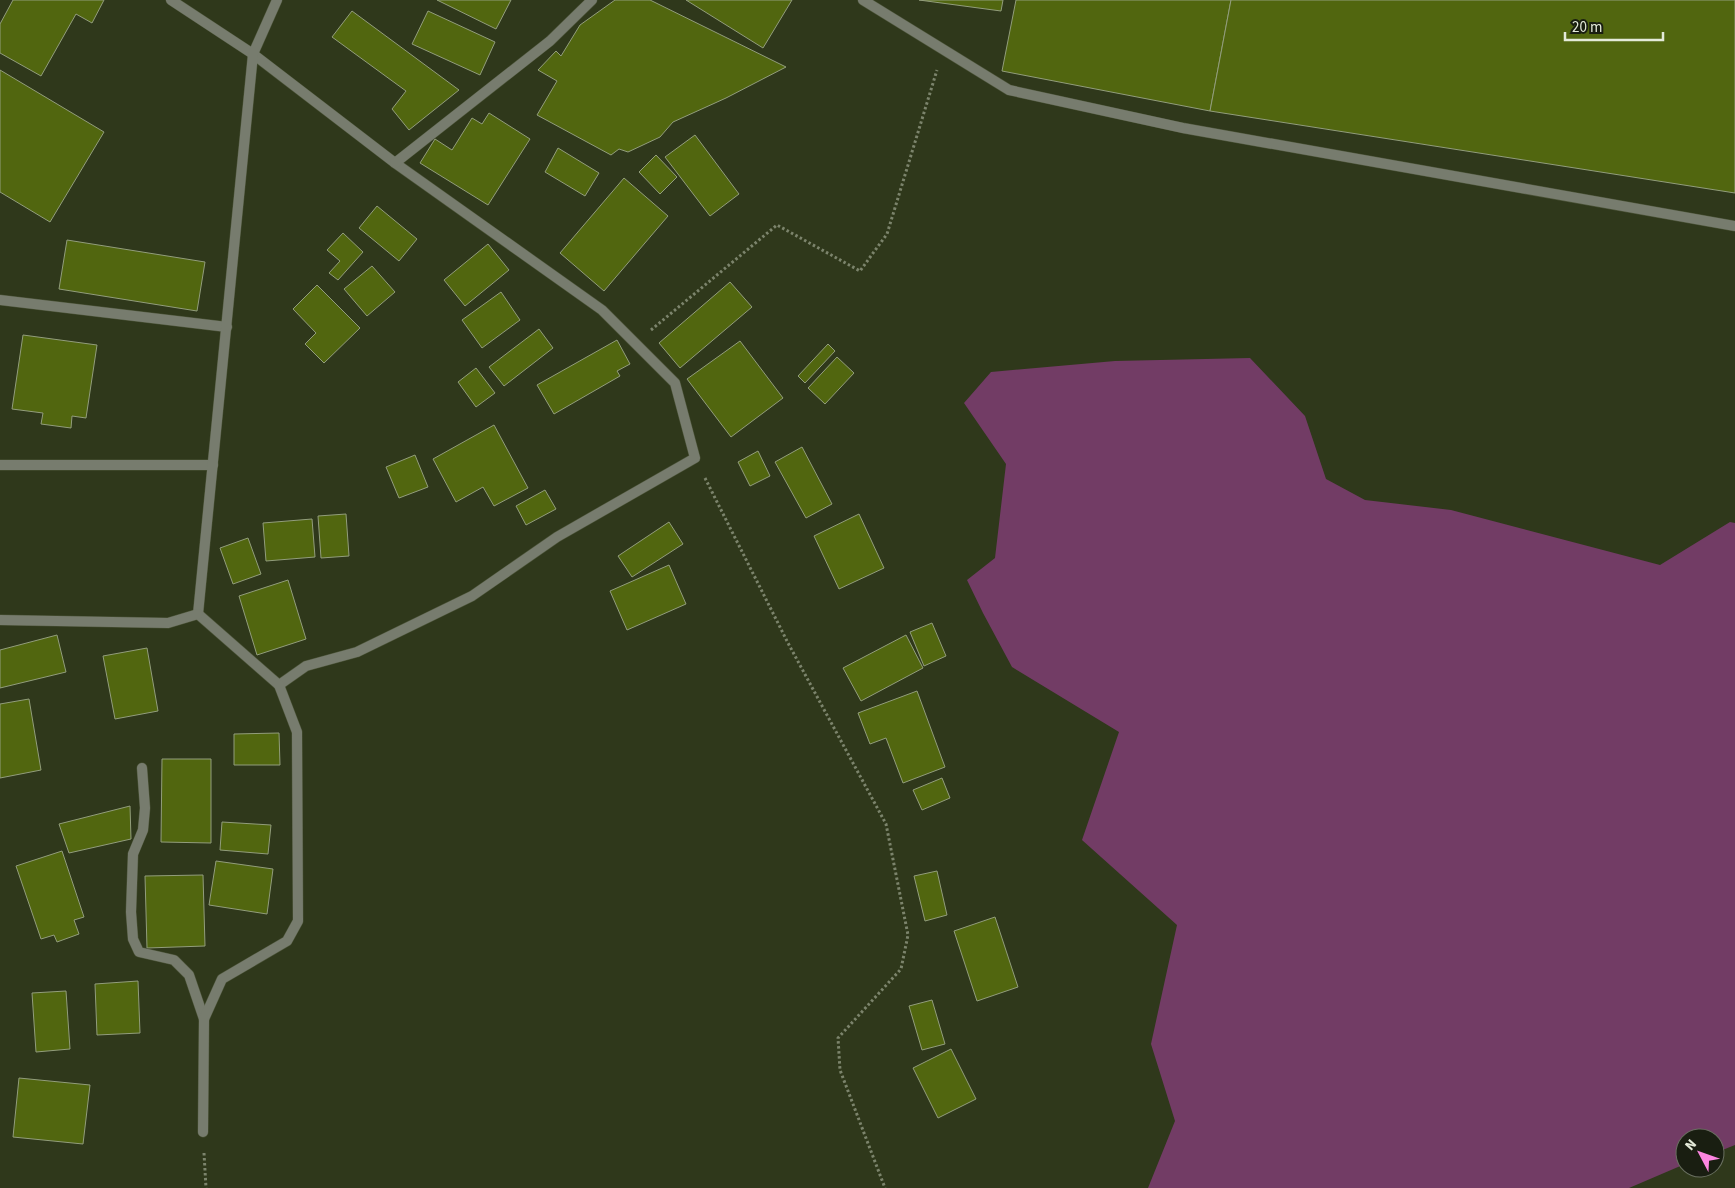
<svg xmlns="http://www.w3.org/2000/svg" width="1735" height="1188" viewBox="0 0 1735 1188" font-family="'Source Sans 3',sans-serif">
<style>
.green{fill:#723c65}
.building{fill:#51660f;stroke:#929d7c}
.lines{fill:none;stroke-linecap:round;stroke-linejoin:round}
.service-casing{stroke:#4c5439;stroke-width:11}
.minor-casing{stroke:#4c5439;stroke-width:11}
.path{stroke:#7c846c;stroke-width:3;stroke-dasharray:2.5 2.5;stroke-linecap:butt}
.service{stroke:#777c6e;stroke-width:10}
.minor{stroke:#777c6e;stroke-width:10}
</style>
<rect width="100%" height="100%" fill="#2f381b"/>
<path class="green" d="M1250 358 1305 416 1326 479 1365 500 1451 510 1660 565 1730 522 1735 523V1145L1715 1153V1138H1685V1164L1629 1188H1148L1175 1121 1151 1044 1177 925 1082 840 1119 732 1012 667 983 613 967 580 995 558 1006 464 964 403 991 372 1115 361Z"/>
<g class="building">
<path d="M13 0H104L92 23 76 14 41 76 0 53V24Z"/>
<path d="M437 0H511L496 29Z"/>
<path d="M615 0H650L786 67 726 98 673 122 660 137 628 152 619 149 611 155 537 115 557 81 538 70 556 51 561 56 580 25Z"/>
<path d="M686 0H792L763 48Z"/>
<path d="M919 0H1003L1001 11Z"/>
<path d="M1016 0H1231L1210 111 1002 71Z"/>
<path d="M1231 0H1735V193L1210 111Z"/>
<path d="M352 11 459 90 409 130 392 109 406 91 332 37Z"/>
<path d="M428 11 495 42 480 75 412 44Z"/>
<path d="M0 70 104 132 50 222 0 192Z"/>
<path d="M489 113 530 139 488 205 420 163 435 139 452 150 472 118 482 124Z"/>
<path d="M695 135 739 194 710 216 665 157Z"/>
<path d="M558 148 599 173 585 196 545 172Z"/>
<path d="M656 155 677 177 660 194 639 172Z"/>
<path d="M624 178 668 216 604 291 560 253Z"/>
<path d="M377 206 417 239 399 261 359 228Z"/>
<path d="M343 233 363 252 338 280 329 273 340 261 327 250Z"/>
<path d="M67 240 205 262 197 311 59 289Z"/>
<path d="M488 244 509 270 465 306 444 280Z"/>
<path d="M372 266 395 292 367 316 344 289Z"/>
<path d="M730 282 752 307 680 368 659 343Z"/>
<path d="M317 285 360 328 324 363 305 344 316 333 293 309Z"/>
<path d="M501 292 520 320 482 348 462 320Z"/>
<path d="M539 329 553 348 504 386 489 367Z"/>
<path d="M23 335 97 345 86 418 72 416 71 428 41 424 43 413 12 409Z"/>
<path d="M617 340 630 364 617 371 620 376 554 414 537 385Z"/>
<path d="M740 341 783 398 731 437 687 379Z"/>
<path d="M828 344 835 351 805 383 798 376Z"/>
<path d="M837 357 854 373 825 404 808 388Z"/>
<path d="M476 368 495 393 476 407 458 382Z"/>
<path d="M494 425 528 488 494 506 483 487 456 502 433 459Z"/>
<path d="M802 447 832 504 806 518 775 462Z"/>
<path d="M758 451 770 476 750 486 738 462Z"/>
<path d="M415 455 428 487 399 498 386 467Z"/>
<path d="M545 490 556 509 526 525 516 506Z"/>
<path d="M346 514 349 556 321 558 318 516Z"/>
<path d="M859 514 884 568 839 589 814 536Z"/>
<path d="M312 519 315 557 266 561 263 523Z"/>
<path d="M669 522 683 544 632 577 618 556Z"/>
<path d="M248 538 261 574 233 584 220 548Z"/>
<path d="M669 565 686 604 627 630 610 591Z"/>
<path d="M288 580 306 639 257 655 239 596Z"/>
<path d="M932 623 946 656 924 666 910 632Z"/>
<path d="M57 635 66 672 0 688V650Z"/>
<path d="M906 635 923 668 861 701 843 668Z"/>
<path d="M147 648 158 711 115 719 103 656Z"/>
<path d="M917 691 945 767 903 783 886 738 870 744 858 713Z"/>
<path d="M29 699 41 770 0 778V704Z"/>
<path d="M279 733 280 765H234V734Z"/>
<path d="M162 759H211V843L161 842Z"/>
<path d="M942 778 950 798 922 810 913 790Z"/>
<path d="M130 806 131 839 69 853 59 824Z"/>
<path d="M222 822 271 825 268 854 220 850Z"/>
<path d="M62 851 84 917 74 920 79 934 57 942 54 935 41 939 16 866Z"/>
<path d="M216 861 273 869 267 914 209 905Z"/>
<path d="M937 871 947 915 925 921 914 876Z"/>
<path d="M203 875 205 946 147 948 145 876Z"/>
<path d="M995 917 1018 987 977 1001 954 931Z"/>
<path d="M138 981 140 1033 97 1035 95 984Z"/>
<path d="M66 991 70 1049 36 1052 32 993Z"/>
<path d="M932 1000 945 1044 922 1050 909 1006Z"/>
<path d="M951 1049 976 1099 938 1118 913 1068Z"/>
<path d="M19 1078 90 1085 83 1144 13 1137Z"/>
</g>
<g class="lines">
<defs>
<path id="service" d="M142 768 145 808 143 830 133 854 131 912 133 939 139 952 174 960 189 975 204 1019"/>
<g id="minor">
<path d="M171 0 253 54 395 163 602 310 675 383 695 458 557 537 472 596 357 652 306 666 279 685"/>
<path d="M863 0 1009 90 1183 128 1735 226"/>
<path d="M395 163 550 41 592 0"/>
<path d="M0 300 227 327"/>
<path d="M0 465H213"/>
<path d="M198 614 253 54 277 0"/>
<path d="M198 614 279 685 297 732 298 921 287 941 222 979 204 1019 203 1132"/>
<path d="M0 620 168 623 198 614"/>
</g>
</defs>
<use href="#service" class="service-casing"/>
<use href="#minor" class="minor-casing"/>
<g class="path">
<path d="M651 330 777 225 860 271 887 234 937 70"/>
<path d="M705 478 788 643 886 824 908 935 901 969 838 1038 840 1070 885 1188"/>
<path d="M204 1153 206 1188"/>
</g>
<use href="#service" class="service"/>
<use href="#minor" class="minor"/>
</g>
<g transform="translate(1700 1153) rotate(311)"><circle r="24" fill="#191e11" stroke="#6a7061"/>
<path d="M0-4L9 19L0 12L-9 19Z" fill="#fd86e1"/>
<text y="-8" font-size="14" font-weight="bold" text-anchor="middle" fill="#e4ead9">N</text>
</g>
<path d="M1565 32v8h98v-8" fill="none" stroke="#e4ead9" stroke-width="2.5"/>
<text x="1572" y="32" font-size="15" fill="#e4ead9" stroke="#191e11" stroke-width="4" paint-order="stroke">20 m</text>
</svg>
